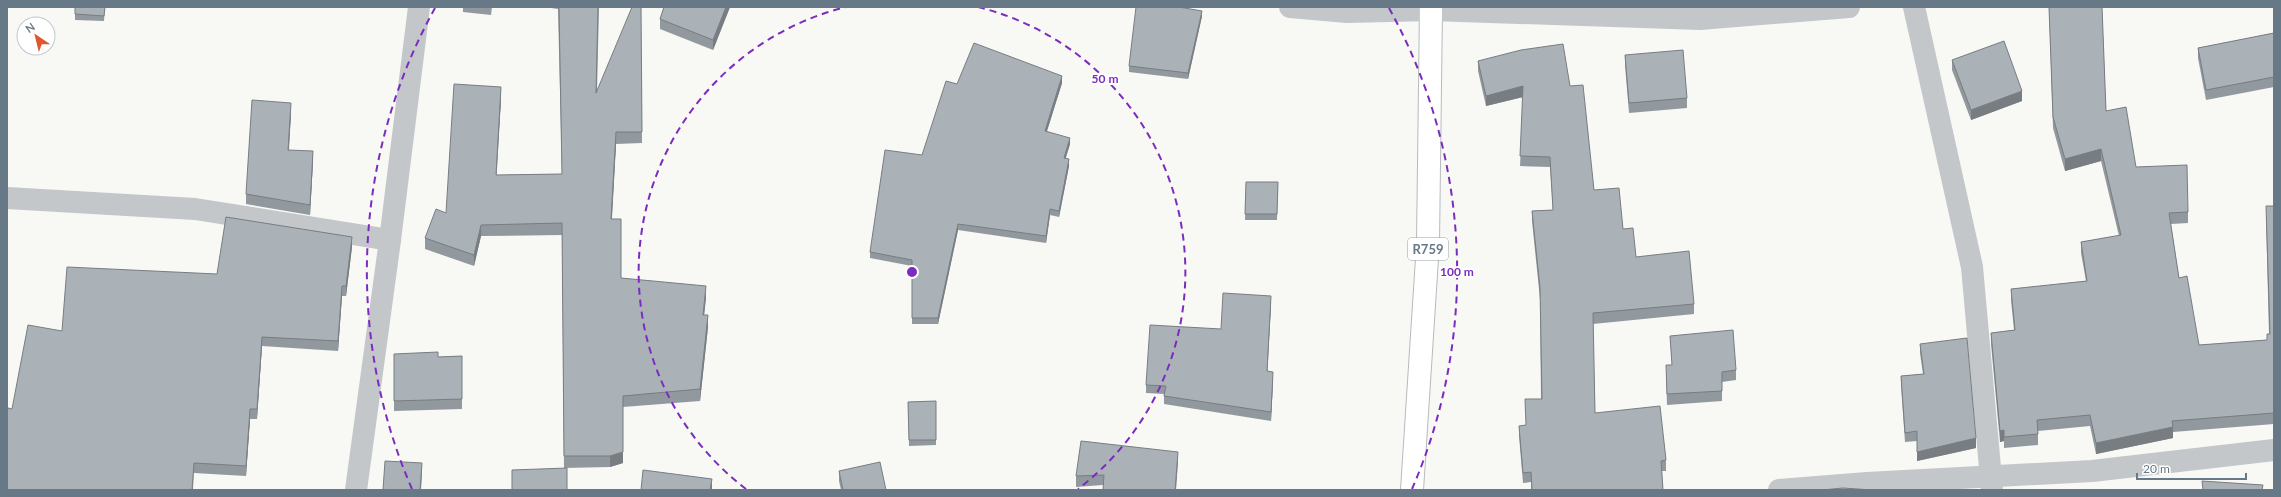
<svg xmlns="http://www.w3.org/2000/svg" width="2281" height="497" viewBox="0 0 2281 497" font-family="Lato,sans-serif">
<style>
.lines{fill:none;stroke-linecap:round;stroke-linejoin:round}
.major-casing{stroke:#b6bbbe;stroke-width:24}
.minor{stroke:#c3c7ca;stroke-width:22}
.major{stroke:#fff;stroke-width:22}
.wall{fill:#92999e}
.shaded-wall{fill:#777d81}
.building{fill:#aab2b8;stroke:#777d81}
.ring{fill:none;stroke:#7b2cbf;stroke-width:2;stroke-dasharray:7 5}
.labels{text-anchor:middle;stroke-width:4;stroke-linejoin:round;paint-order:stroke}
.shield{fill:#fff;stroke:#95a0aa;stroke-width:1}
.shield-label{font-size:13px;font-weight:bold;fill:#677886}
.centre{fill:#7b2cbf;stroke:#fff;stroke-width:2}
.ring-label{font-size:12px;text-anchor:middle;font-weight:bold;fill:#7b2cbf;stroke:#fff;stroke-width:4;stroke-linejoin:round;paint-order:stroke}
</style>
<rect width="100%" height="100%" fill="#f8f8f5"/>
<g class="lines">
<defs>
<path id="major" d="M1412 490 1428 243 1431 7"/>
</defs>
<use href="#major" class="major-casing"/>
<g class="minor">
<path d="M1290 7 1347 12 1431 10 1700 19 1849 7"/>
<path d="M1914 7 1972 267 1992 490"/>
<path d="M7 198 195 209 390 240"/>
<path d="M356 490 390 240 419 7"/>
<path d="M1779 490 1867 483 2092 471 2274 450"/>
</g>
<use href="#major" class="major"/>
</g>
<g class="wall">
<path d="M75 7H105L104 21 75 20Z"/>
<path d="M463 7H492L491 15 463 12Z"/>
<path d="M544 7H599L597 92 641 7 642 143 616 144 612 219 621 278 706 297 704 315 708 327 700 401 623 407V463L610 467 564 468 562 235 481 236 474 266 425 249V238L446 213 501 99 496 175 562 174 558 9Z"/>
<path d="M664 7H730L713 50 660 29V19Z"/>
<path d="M2049 7H2102L2106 111 2136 167 2188 212V223L2171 224 2179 278 2199 345 2267 340V334H2269L2266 217 2274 206V424L2173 432V438L2096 454 2090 426 2038 431V445L2004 448V441L2000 442 1991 344V333L2014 330 2011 300V289L2086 281 2081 253V242L2119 236 2101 161 2065 171 2053 128Z"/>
<path d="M1202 16 1188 79 1129 72V66Z"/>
<path d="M2274 33V87L2206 100 2198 58V48Z"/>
<path d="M1625 55 1687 98V108L1629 113 1625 65Z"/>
<path d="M1952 60 2022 101 1971 120 1952 70Z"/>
<path d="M1478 61 1570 86 1594 190 1623 229 1636 257 1694 304V314L1593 324 1595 413 1666 460V471H1662L1663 490H1531V482L1523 483 1519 436V426L1526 425 1541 399 1540 299 1532 221V211L1553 210 1550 167 1520 166 1523 97 1486 106 1478 71Z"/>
<path d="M1062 83 1047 131 1070 144 1065 159 1069 166 1059 217 1050 215 1046 243 958 230 938 324H912V266L870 258V252L922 155 957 84Z"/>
<path d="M291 113 289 150 313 161 310 215 246 204V194Z"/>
<path d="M1246 182H1278L1277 220H1245Z"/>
<path d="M352 247 346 296H342L338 351 262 346 257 419H250L246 476 194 473 12 409 62 331 217 274Z"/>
<path d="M1271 304 1267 371 1273 380 1271 421 1164 404V394L1146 393V385L1221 329Z"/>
<path d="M1670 336 1736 370V380L1722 382V401L1667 405 1666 375 1672 365Z"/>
<path d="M1920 344 1976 448 1917 461V441L1905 442 1901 385V376L1923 374 1920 353Z"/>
<path d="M394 354 438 357 462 356V409L394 411Z"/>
<path d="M936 401V445L909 446 908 402Z"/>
<path d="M1178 462 1103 485 1076 487V476Z"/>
<path d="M839 471 886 490H841L839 481Z"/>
</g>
<g class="shaded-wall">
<path d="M726 7H730L713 50V40Z"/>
<path d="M1202 11V16L1188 79V73Z"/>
<path d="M1062 76V83L1045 137V131Z"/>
<path d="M1523 86V97L1486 106V96Z"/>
<path d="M501 87V99L496 186V175Z"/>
<path d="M2022 91V101L1971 120V110Z"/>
<path d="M291 103V113L288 160V150Z"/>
<path d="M616 132V144L611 231V219Z"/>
<path d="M1070 138V144L1064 164V158Z"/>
<path d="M2101 149V161L2065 171V159Z"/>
<path d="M313 151V161L310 215V205Z"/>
<path d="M1069 159V166L1059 217V211Z"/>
<path d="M1050 209V215L1046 243V236Z"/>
<path d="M958 224V230L938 324V318Z"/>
<path d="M481 225V236L474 266V255Z"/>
<path d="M352 237V247L346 296V286Z"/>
<path d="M342 286V296L338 351V341Z"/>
<path d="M706 286V297L703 326V315Z"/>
<path d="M1271 296V304L1267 380V371Z"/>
<path d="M708 315V327L700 401V389Z"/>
<path d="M262 337V346L257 419V409Z"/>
<path d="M1273 372V380L1271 421V412Z"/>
<path d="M250 409V419L246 476V466Z"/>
<path d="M2173 427V438L2096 454V443Z"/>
<path d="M2004 430V441L2000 442V431Z"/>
<path d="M1976 438V448L1917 461V452Z"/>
<path d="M623 452V463L610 467V456Z"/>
<path d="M1178 452V462L1176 490H1175Z"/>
<path d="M194 463 193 490H192Z"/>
<path d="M422 463V473L421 490H420Z"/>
<path d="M712 479V490H710Z"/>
</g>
<g class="building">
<path d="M75 7H105L104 16 75 14Z"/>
<path d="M559 7H598L596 93 632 7H641L642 132H616L611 219H621V278L706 286 703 315H708L700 389 623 396V452L610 456H564L562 223 481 225 474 255 425 238 436 209 446 213 454 84 501 87 496 175 562 174Z"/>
<path d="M664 7H726L713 40 660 19Z"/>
<path d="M1136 7H1179L1202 11 1188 73 1129 66Z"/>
<path d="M2049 7H2102L2106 111 2126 107 2136 167 2187 165 2188 212 2169 213 2179 278 2187 276 2199 345 2267 340V334H2270L2266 206H2274V413L2172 421 2173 427 2096 443 2090 415 2037 420 2038 434 2004 437V430L2000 431 1991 333 2015 330 2011 289 2087 281 2081 242 2121 235 2101 149 2065 159 2053 117Z"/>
<path d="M2274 33V77L2206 90 2198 48Z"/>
<path d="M2004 41 2022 91 1971 110 1952 60Z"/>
<path d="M974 43 1062 76 1045 131 1070 138 1064 158 1069 159 1059 211 1050 209 1046 236 958 224 938 318H912V260L870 252 885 150 922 155 946 81 957 84Z"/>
<path d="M1563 44 1570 86 1583 85 1594 190 1619 188 1623 229 1633 228 1636 257 1689 251 1694 304 1593 313 1595 413 1660 406 1666 460 1661 461 1663 490H1532L1531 472 1523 473 1519 426 1526 425 1525 399H1542L1540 288 1532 211 1553 210 1550 157 1520 156 1523 86 1486 96 1478 61 1521 50Z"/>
<path d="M1683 50 1687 98 1629 103 1625 55Z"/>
<path d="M252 100 291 103 288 150 313 151 310 205 246 194Z"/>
<path d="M1246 182H1278L1277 214H1245Z"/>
<path d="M226 217 352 237 346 286H342L338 341 262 337 257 409H250L246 466 194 463 192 490H7V413L8 408 12 409 28 325 62 331 67 267 217 274Z"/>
<path d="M1223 293 1271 296 1267 371 1273 372 1271 412 1164 396 1166 386 1146 385 1150 325 1221 329Z"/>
<path d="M1733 330 1736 370 1722 372V391L1667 394 1666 365H1672L1670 336Z"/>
<path d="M1967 338 1976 438 1917 452V431L1905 433 1901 376 1924 374 1920 344Z"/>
<path d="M438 352V357L462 356V399L394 401V354Z"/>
<path d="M936 401V440H909L908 402Z"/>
<path d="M1081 441 1178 452 1175 490H1103L1104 475 1076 476Z"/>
<path d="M385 461 422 463 420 490H383Z"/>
<path d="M880 462 886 490H843L839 471Z"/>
<path d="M567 468V490H512V470Z"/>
<path d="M643 470 712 479 710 490H641Z"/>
<path d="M2202 481 2263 485 2262 490H2203Z"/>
<path d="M1843 488 1872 490H1822Z"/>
</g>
<g class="ring">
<path d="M746 489A273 273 0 0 1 846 7M978 7A273 273 0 0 1 1078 489"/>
<path d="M412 489A545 545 0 0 1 435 8M1389 8A545 545 0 0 1 1412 489"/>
</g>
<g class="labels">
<rect class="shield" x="1408" y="238" width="40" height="22" rx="3"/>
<g class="shield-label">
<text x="1428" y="254">R759</text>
</g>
</g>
<circle cx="912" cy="272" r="6" class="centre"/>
<g class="ring-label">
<text x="1105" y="83">50 m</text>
<text x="1457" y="276">100 m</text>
</g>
<rect width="2281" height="497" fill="none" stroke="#677886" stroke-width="16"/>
<g transform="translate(36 36) rotate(325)"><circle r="19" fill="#ffffff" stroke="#c2c9cf"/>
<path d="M0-3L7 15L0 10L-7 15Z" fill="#e1562b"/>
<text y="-6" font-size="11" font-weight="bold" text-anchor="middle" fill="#677886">N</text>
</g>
<path d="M2137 473v6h109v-6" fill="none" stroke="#677886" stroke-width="2"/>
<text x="2143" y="473" font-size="12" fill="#677886" stroke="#ffffff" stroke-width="3" paint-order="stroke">20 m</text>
</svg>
